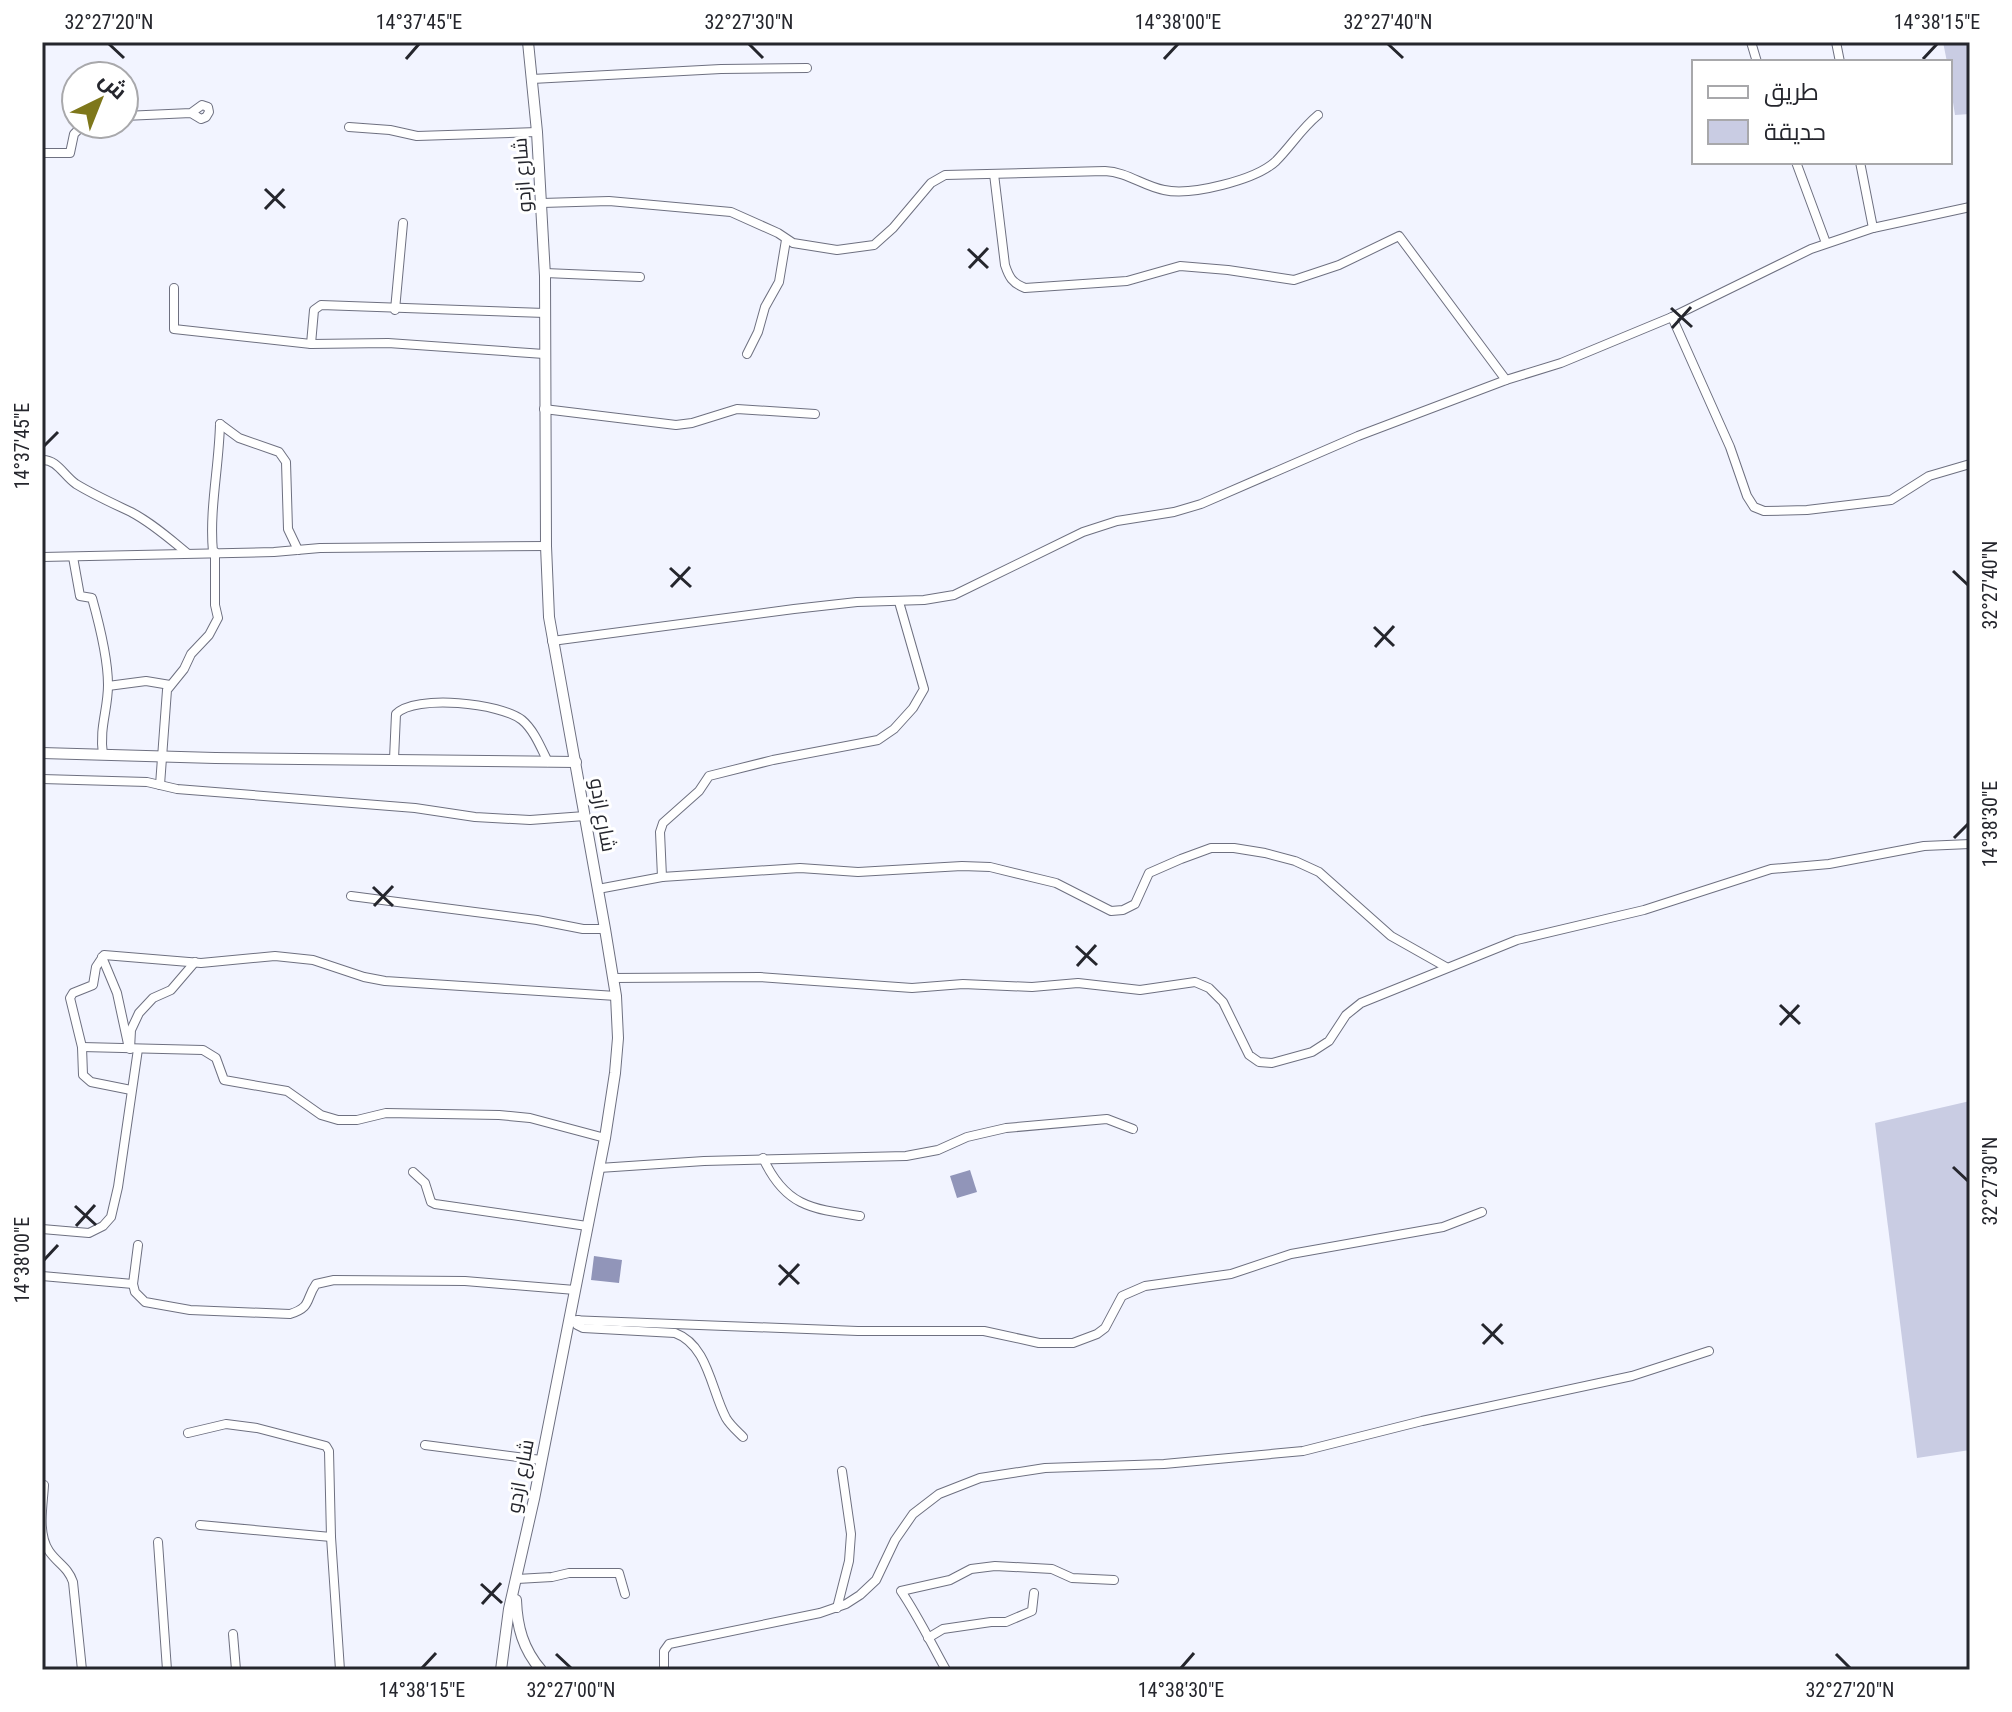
<svg xmlns="http://www.w3.org/2000/svg" width="2012" height="1712" viewBox="0 0 2012 1712" font-family="'Roboto Condensed',Cairo,sans-serif">
<style>
.green{fill:#c9cce3}
.water{fill:#9195b9}
.lines{fill:none;stroke-linecap:round;stroke-linejoin:round}
.minor-casing{stroke:#6e7080;stroke-width:10}
.tertiary-casing{stroke:#6e7080;stroke-width:12}
.minor{stroke:#fff;stroke-width:8}
.tertiary{stroke:#fff;stroke-width:10}
.ticks{fill:none;stroke:#25262d;stroke-width:3}
.labels{text-anchor:middle;stroke-width:6;stroke-linejoin:round;paint-order:stroke}
.street-label{font-size:20px;fill:#25262d;stroke:#fff}
.neatline{fill:none;stroke:#25262d;stroke-width:3}
.ticks-label{font-size:20px;text-anchor:middle;fill:#25262d}
</style>
<rect width="100%" height="100%" fill="#f2f4ff"/>
<g class="green">
<path d="M1943 42H1970V114L1955 115 1950 83V62H1947Z"/>
<path d="M1970 1101V1450L1917 1458 1875 1123Z"/>
</g>
<g class="water">
<path d="M970 1170 977 1192 957 1198 950 1176Z"/>
<path d="M594 1256 622 1260 619 1283 591 1280Z"/>
</g>
<g class="lines">
<defs>
<g id="minor">
<path d="M1751 42 1757 62"/>
<path d="M1836 42 1840 62"/>
<path d="M532 79 721 69 807 68"/>
<path d="M124 116 191 113 201 119 206 117 209 112 208 107 202 105 191 113"/>
<path d="M349 127 390 130 417 136 537 132"/>
<path d="M42 153H70L74 134 84 124"/>
<path d="M1796 162 1826 243"/>
<path d="M1860 162 1873 228"/>
<path d="M994 174 1005 265C1009 277 1012 283 1025 288L1127 281 1180 266 1228 270 1294 280 1339 265 1399 236 1506 380"/>
<path d="M542 203 609 201 731 212 778 233 793 243 837 250 874 245 893 228 931 183 945 175 1105 171C1127 172 1143 186 1164 190 1191 196 1256 180 1276 161 1291 146 1301 129 1318 115"/>
<path d="M545 273 640 277"/>
<path d="M174 288V329L311 344 388 343 544 354"/>
<path d="M395 310 403 223"/>
<path d="M1672 317 1730 447 1747 496 1754 507 1764 511 1807 510 1891 500 1929 476 1970 464"/>
<path d="M311 344 314 310 321 305 545 313"/>
<path d="M747 354 758 332 765 307 779 282 786 240"/>
<path d="M544 409 676 425 692 423 737 409 815 414"/>
<path d="M220 424 239 438 279 452 286 462 288 529 298 550"/>
<path d="M42 460C57 459 64 476 76 484 94 495 112 503 131 512 152 523 170 539 187 553"/>
<path d="M213 552C209 510 219 467 220 424"/>
<path d="M42 557 274 552 320 548 546 546"/>
<path d="M73 557 80 596 92 598C99 623 108 659 108 685 108 710 99 727 103 755"/>
<path d="M552 641 794 609 857 602 924 600 954 595 1083 532 1117 521 1174 512 1201 504 1358 436 1506 380 1561 363 1672 317 1811 249 1873 228 1970 207"/>
<path d="M108 686 146 681 170 685"/>
<path d="M394 759 396 714C415 694 501 703 522 720 534 730 541 748 548 762"/>
<path d="M42 779 147 782 177 789 415 808 475 817 530 820 585 816"/>
<path d="M160 785 167 690 184 669 191 654 209 635 218 618 215 605V552"/>
<path d="M662 877 660 832 663 823 699 791 709 776 773 760 878 740 894 729 913 708 924 689 899 602"/>
<path d="M598 889 662 877 800 868 858 872 962 866 990 867 1056 883 1111 911 1123 910 1135 904 1149 873 1181 859 1211 848H1234L1265 853 1295 861 1319 872 1391 936 1446 967"/>
<path d="M351 896 537 920 583 929H605"/>
<path d="M102 957 117 993 128 1044"/>
<path d="M613 978 760 977 912 988 963 984 1032 987 1078 983 1140 990 1195 982 1209 988 1223 1002 1249 1055 1259 1062 1272 1063 1312 1052 1329 1041 1346 1015 1361 1003 1517 940 1644 910 1771 869 1829 864 1924 846 1970 844"/>
<path d="M82 1047 203 1050 216 1058 224 1080 287 1091 321 1115 338 1120H357L386 1113 499 1115 530 1118 605 1138"/>
<path d="M130 1049 131 1030 139 1013 153 998 171 990 195 962"/>
<path d="M131 1090 91 1082 83 1075 82 1047 70 998 73 993 93 985 96 967 104 955 201 963 275 956 313 960 364 977 385 981 616 996"/>
<path d="M763 1158C785 1206 811 1209 860 1216"/>
<path d="M599 1168 704 1161 906 1156 938 1150 967 1137 1006 1128 1107 1119 1133 1129"/>
<path d="M413 1172 425 1183 431 1202 435 1204 587 1226"/>
<path d="M42 1229 89 1233 103 1226 111 1217 118 1187 138 1049"/>
<path d="M138 1245 133 1284 135 1292 145 1302 190 1310 290 1314C312 1307 305 1300 316 1284L334 1280 465 1281 575 1290"/>
<path d="M42 1276 133 1284"/>
<path d="M569 1320 858 1331H984L1039 1343H1073L1097 1334 1105 1328 1122 1296 1145 1286 1231 1274 1291 1254 1443 1227 1482 1212"/>
<path d="M578 1320 577 1325 583 1328 675 1333C708 1345 711 1390 726 1418 730 1425 737 1431 743 1437"/>
<path d="M188 1433 226 1424 257 1428 326 1446 329 1451 331 1537 340 1670"/>
<path d="M425 1445 541 1460"/>
<path d="M44 1485C43 1505 37 1533 49 1551 57 1563 68 1567 73 1582L82 1670"/>
<path d="M200 1525 331 1537"/>
<path d="M158 1542 167 1670"/>
<path d="M517 1579 552 1577 569 1573H619L625 1594"/>
<path d="M837 1608 849 1561 851 1534 842 1471"/>
<path d="M233 1634 236 1670"/>
<path d="M928 1638 943 1629 991 1622H1006L1032 1611 1034 1593"/>
<path d="M664 1670V1651L669 1644 820 1613 846 1604 860 1595 876 1580 895 1540 913 1514 939 1494 980 1478 1045 1468 1164 1464 1303 1451 1422 1421 1632 1376 1709 1351"/>
<path d="M946 1670C931 1643 918 1616 901 1591L950 1580 971 1569 995 1566 1052 1569 1072 1578 1114 1580"/>
</g>
<g id="tertiary">
<path d="M42 753 215 758 576 762"/>
<path d="M516 1600C517 1627 523 1649 541 1670"/>
<path d="M501 1670 509 1609 534 1499 605 1138 615 1073 618 1038 616 996 605 929 549 617 546 546 545 276 537 132 528 42"/>
</g>
</defs>
<use href="#minor" class="minor-casing"/>
<use href="#tertiary" class="tertiary-casing"/>
<use href="#minor" class="minor"/>
<use href="#tertiary" class="tertiary"/>
</g>
<path class="ticks" d="M109 44 124 58M749 44 763 58M1388 44 1403 58M406 59 419 44M1164 59 1178 44M1923 59 1937 44M265 189 285 208M265 209 284 189M968 249 988 268M969 268 988 248M1671 308 1692 327M1672 328 1691 307M44 446 58 432M670 568 691 587M1953 571 1968 585M671 587 690 567M1374 627 1394 646M1375 647 1394 626M1954 838 1968 824M373 887 393 906M374 906 393 886M1076 946 1097 965M1077 966 1096 945M1780 1005 1800 1024M1780 1025 1799 1005M1953 1167 1968 1181M75 1206 96 1225M76 1226 95 1205M44 1260 58 1245M779 1265 799 1284M779 1285 799 1264M1482 1324 1503 1344M1483 1344 1502 1324M481 1584 502 1603M482 1604 501 1583M556 1654 571 1668M1836 1654 1850 1668M422 1668 436 1653M1181 1668 1194 1653"/>
<g class="labels">
<g class="street-label">
<text transform="translate(522 175) rotate(-94)" y="7">شارع ازدو</text>
<text transform="translate(603 815) rotate(80)" y="7">شارع ازدو</text>
<text transform="translate(520 1476) rotate(-79)" y="7">شارع ازدو</text>
</g>
</g>
<rect width="2012" height="1712" fill="none" stroke="#ffffff" stroke-width="88"/>
<rect x="1692" y="60" width="260" height="104" fill="#ffffff" stroke="#a8a8ab" stroke-width="2"/>
<rect x="1708" y="86" width="40" height="12" fill="#ffffff" stroke="#a8a8ab" stroke-width="2"/>
<text x="1764" y="100" font-size="24" fill="#25262d">طريق</text>
<rect x="1708" y="120" width="40" height="24" fill="#c9cce3" stroke="#a8a8ab" stroke-width="2"/>
<text x="1764" y="140" font-size="24" fill="#25262d">حديقة</text>
<g transform="translate(100 100) rotate(43)"><circle r="38" fill="#ffffff" stroke="#a8a8ab" stroke-width="2"/>
<path d="M0-6L14 30L0 20L-14 30Z" fill="#7e771b"/>
<text y="-12" font-size="22" font-weight="bold" text-anchor="middle" fill="#25262d">ش</text>
</g>
<rect x="44" y="44" width="1924" height="1624" class="neatline"/>
<g class="ticks-label">
<text x="109" y="29">32°27'20"N</text>
<text x="419" y="29">14°37'45"E</text>
<text x="749" y="29">32°27'30"N</text>
<text x="1178" y="29">14°38'00"E</text>
<text x="1388" y="29">32°27'40"N</text>
<text x="1937" y="29">14°38'15"E</text>
<text transform="translate(22 446) rotate(-90)" y="7">14°37'45"E</text>
<text transform="translate(1990 585) rotate(-90)" y="7">32°27'40"N</text>
<text transform="translate(1990 824) rotate(-90)" y="7">14°38'30"E</text>
<text transform="translate(1990 1181) rotate(-90)" y="7">32°27'30"N</text>
<text transform="translate(22 1260) rotate(-90)" y="7">14°38'00"E</text>
<text x="422" y="1697">14°38'15"E</text>
<text x="571" y="1697">32°27'00"N</text>
<text x="1181" y="1697">14°38'30"E</text>
<text x="1850" y="1697">32°27'20"N</text>
</g>
</svg>
